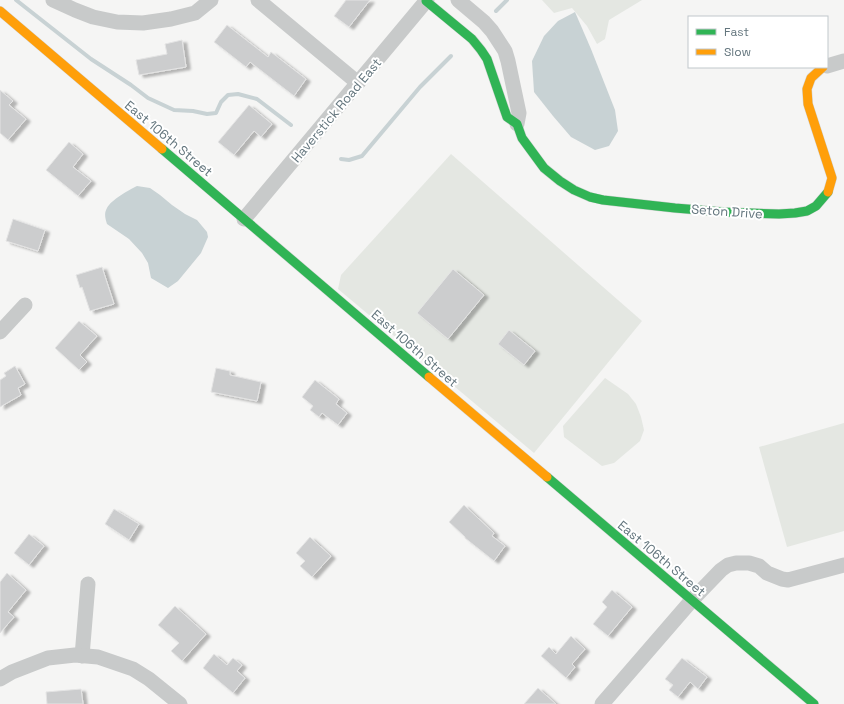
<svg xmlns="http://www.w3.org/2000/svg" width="844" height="704" viewBox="0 0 844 704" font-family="'Space Grotesk',sans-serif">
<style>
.green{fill:#e4e7e2}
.water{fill:#c8d2d4}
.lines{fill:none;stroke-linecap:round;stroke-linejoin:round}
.stream{stroke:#c8d2d4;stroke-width:4}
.building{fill:#cccdce;stroke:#e4e4e4;filter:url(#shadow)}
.fast-casing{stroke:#d1d2d2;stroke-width:10}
.slow-casing{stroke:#d1d2d2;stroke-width:10}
.street{stroke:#c8caca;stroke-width:15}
.fast{stroke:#30b455;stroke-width:9}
.slow{stroke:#ff9f0a;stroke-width:9}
.labels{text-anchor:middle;stroke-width:4;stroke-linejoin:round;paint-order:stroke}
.street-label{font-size:13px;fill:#63757d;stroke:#fff}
</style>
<defs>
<filter id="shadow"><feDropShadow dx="4.5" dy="2.5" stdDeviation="1" flood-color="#0004"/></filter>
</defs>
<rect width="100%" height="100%" fill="#f5f5f4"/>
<g class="green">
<path d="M542 0H642L609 20 605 39 597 44 587 26 572 8 554 13Z"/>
<path d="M451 154 642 321 534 453 338 289 341 275Z"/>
<path d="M605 378 628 394 636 404 641 417 644 430 640 441 614 463 602 466 564 437 563 426Z"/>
<path d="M844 423V531L787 547 759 447Z"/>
</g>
<g class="water">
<path d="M575 12 591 49 615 110 618 131 609 146 595 150 571 137 553 116 534 92 532 61 544 36 558 21Z"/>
<path d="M137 186 150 188 160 195 172 205 185 214 197 220 207 232 208 237 201 253 178 281 168 288 151 278 148 263 142 253 129 239 107 224C105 218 104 213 107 208 111 200 129 190 137 186Z"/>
</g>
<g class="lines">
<g class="stream">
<path d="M16 0 91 59 131 85 148 98 174 110 193 111 207 114 216 113 221 102 228 95 238 94 257 99 291 125"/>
<path d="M496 11 507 0"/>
<path d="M341 159 349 160 362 156 420 87 451 56"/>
</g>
</g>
<g class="building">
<path d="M346 0H370L349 27 334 16Z"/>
<path d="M227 25 268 57 271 52 306 79 294 96 250 62 246 67 214 42Z"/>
<path d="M182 40 186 67 139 75 136 60 167 54 165 44Z"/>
<path d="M0 90 13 101 9 105 26 119 8 140 0 133Z"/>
<path d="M249 105 272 124 261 137 254 131 234 155 218 142Z"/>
<path d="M69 142 83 154 73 167 91 181 78 196 46 170Z"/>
<path d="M13 219 45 230 38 251 6 241Z"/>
<path d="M102 267 114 304 90 311 82 287 80 288 76 275Z"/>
<path d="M453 269 484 295 448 339 417 313Z"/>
<path d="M79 321 97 336 80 355 87 362 79 370 55 348Z"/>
<path d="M509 330 535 351 524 365 498 344Z"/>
<path d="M15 366 25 384 18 388 21 395 0 407V380L6 376 4 373Z"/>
<path d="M216 368 230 371V375L261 382 257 401 211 392Z"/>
<path d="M315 380 339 399 336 404 347 413 338 425 322 413 319 417 310 410 313 406 302 397Z"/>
<path d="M464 505 494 533 492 536 505 546 494 561 465 538V537L449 522Z"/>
<path d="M114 509 139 524 129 540 105 524Z"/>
<path d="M29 534 44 546 29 565 14 553Z"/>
<path d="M310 537 331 556 312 577 300 566 305 561 296 553Z"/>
<path d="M7 573 26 590 8 612 14 617 0 633V582Z"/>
<path d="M612 590 632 607 608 636 593 624 607 607 602 602Z"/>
<path d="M175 606 206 634 182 661 171 651 179 643 158 625Z"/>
<path d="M571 636 585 649 572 664 575 667 566 678 541 656 549 647 556 654Z"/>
<path d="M214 654 227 665 233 658 242 665 237 671 245 678 233 693 203 668Z"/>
<path d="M682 658 707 677 698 689 690 682 678 697 669 690 673 685 665 679Z"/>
<path d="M538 688 556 704H524Z"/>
<path d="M81 689 83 704H47L46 692Z"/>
</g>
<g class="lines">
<defs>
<g id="fast">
<path d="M426 1 472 39 481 50 487 59 507 117 517 124 522 138 544 168 560 181 574 190 590 197 603 200 675 208 723 212 779 214 795 213 807 211 816 206 828 192"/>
<path d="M162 149 429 377"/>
<path d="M547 477 814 704"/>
</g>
<g id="slow">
<path d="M0 11 162 149"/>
<path d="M823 67 811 78 807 89 808 104 832 178 828 192"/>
<path d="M429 377 547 477"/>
</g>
</defs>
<use href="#fast" class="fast-casing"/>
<use href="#slow" class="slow-casing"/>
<g class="street">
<path d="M53 0 75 10 93 17 117 22 143 23 171 19 195 13 211 0"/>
<path d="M258 0 358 83"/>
<path d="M458 0 484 22 492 31 505 51 508 61 519 113 517 124"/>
<path d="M827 66 844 61"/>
<path d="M244 219 427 0"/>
<path d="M0 332 25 305"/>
<path d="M82 656 88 584"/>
<path d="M0 679 12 672 48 658 75 655 98 657 133 669 149 679 180 704"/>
<path d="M602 704 692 600 721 570 728 565 736 563H749L759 566 767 573 782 579 788 580 844 565"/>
</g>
<use href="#fast" class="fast"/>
<use href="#slow" class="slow"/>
</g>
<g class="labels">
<g class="street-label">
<text transform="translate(336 110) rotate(-50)" y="5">Haverstick Road East</text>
<text transform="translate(169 138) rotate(40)" y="5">East 106th Street</text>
<text transform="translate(727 211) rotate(4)" y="5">Seton Drive</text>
<text transform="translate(415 348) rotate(41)" y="5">East 106th Street</text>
<text transform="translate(662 558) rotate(40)" y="5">East 106th Street</text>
</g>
</g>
<rect x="688" y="16" width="140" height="52" fill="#ffffff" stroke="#c1c8cb"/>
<rect x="696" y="29" width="20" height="6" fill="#30b455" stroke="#c1c8cb"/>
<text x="724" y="36" font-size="12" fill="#63757d">Fast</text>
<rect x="696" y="49" width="20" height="6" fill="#ff9f0a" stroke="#c1c8cb"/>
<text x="724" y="56" font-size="12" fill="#63757d">Slow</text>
</svg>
